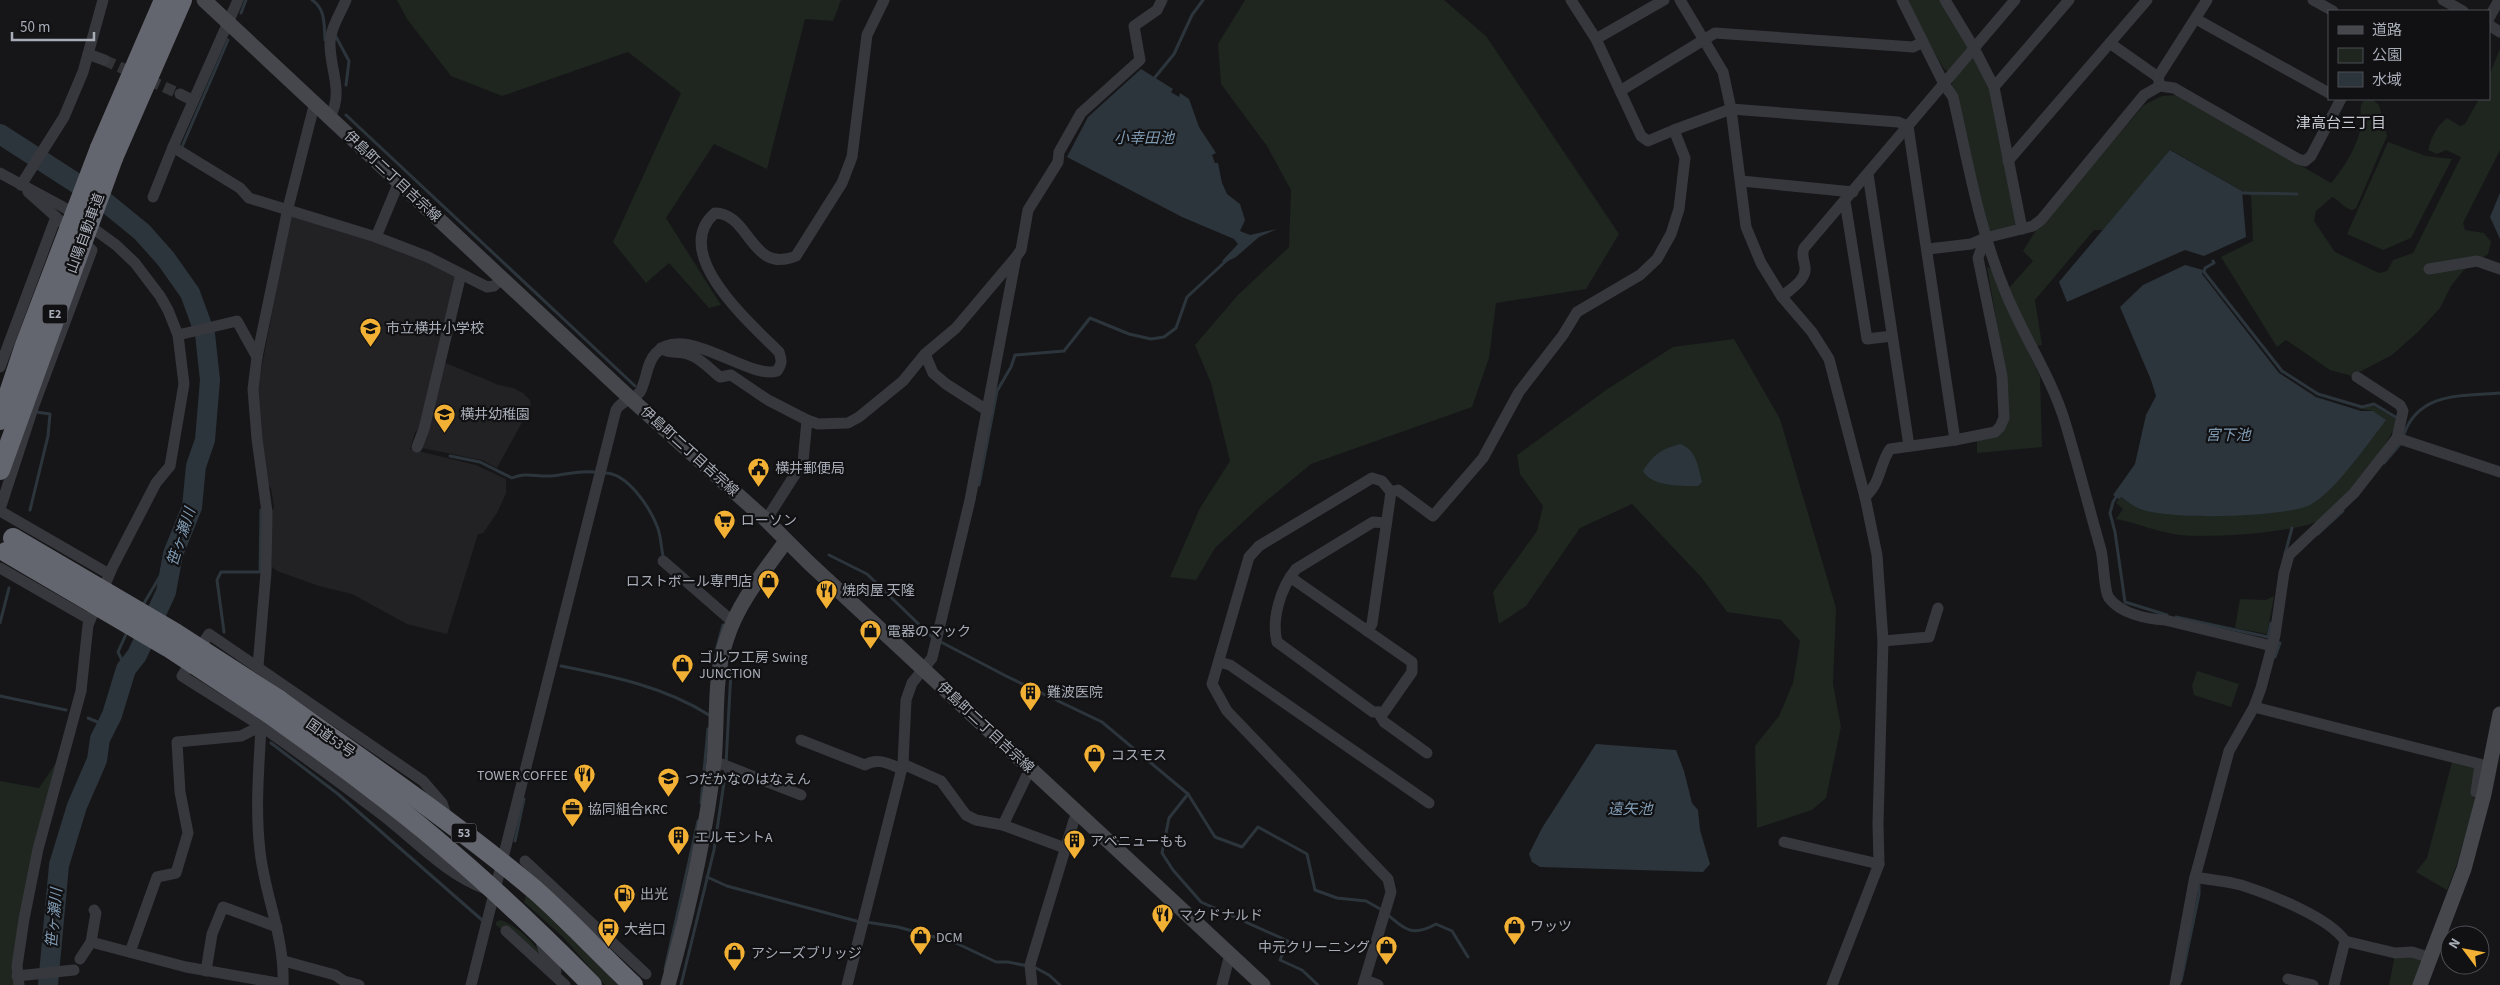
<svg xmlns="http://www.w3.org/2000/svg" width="2500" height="985" viewBox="0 0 2500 985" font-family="'Source Sans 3','Noto Sans JP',sans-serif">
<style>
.built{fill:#222225}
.green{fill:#1e261f}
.water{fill:#2c353c}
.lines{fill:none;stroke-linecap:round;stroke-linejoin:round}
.stream{stroke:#2c353c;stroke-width:3}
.river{stroke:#2c353c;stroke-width:20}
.street-tunnel{stroke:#333438;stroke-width:11;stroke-dasharray:11 5.5;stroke-linecap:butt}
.street{stroke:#37383d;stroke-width:11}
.secondary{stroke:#45474d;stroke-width:15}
.highway{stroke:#63666e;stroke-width:20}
.highway-bridge{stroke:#63666e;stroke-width:20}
.labels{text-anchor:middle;stroke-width:4.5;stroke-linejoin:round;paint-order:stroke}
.shield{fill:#111113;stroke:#7b7e86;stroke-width:1}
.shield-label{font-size:12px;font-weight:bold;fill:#a8adb8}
.street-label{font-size:14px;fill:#a8adb8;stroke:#111113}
.poi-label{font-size:14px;fill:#a8adb8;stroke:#111113;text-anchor:start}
.neighbourhood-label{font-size:15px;fill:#c9ccd4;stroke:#111113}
.water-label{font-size:15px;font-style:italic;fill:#7f9bb3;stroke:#111113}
</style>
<rect width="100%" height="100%" fill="#161618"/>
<g class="built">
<path d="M291 213 401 248 456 275 420 429 415 432 410 449 476 465 506 479V493L497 513 483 533 478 534 447 634 407 624 352 594 319 586 277 571 272 567 271 512 274 507 271 488 266 484 256 397Z"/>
<path d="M443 362 499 385 513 388 523 393 530 400 531 406 497 468 482 460 422 448Z"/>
</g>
<g class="green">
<path d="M397 0H841L833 21 805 19 767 169 714 144 666 218 721 305 709 308 669 263 646 283 613 242 681 93 628 52 502 96 451 76 407 19Z"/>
<path d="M1245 0H1444L1486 36 1619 234 1586 289 1496 303 1489 358 1472 407 1311 464 1259 507 1215 548 1196 580 1170 577 1200 508 1230 461 1211 383 1195 345 1238 295 1289 247 1291 190 1267 146 1221 84 1218 44Z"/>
<path d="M1905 0H1940L1967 43V48L1948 71 1944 69Z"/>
<path d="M2500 49V150L2463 223 2465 230 2484 233 2491 242 2488 254 2463 271 2451 286 2440 308 2418 332 2392 355 2352 376 2330 370 2286 340 2277 347 2221 257 2253 241 2251 196 2171 150 2103 230H2094L2035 300 2042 345 2034 346 2009 288 2033 261 2023 251 2035 232 2144 105 2162 96 2179 95 2331 183C2344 169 2362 139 2361 120 2361 112 2359 109 2363 101L2372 99 2379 105 2387 136 2356 208 2352 210C2343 208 2340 200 2332 197L2316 211 2314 221 2335 252 2379 273 2387 271 2393 260 2413 253 2461 157 2446 150 2437 154 2428 150C2432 136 2436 127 2447 118L2460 126 2465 124 2479 99H2489V76Z"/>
<path d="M1972 58H1978L1992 89 2018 221 2014 226 1991 232 1988 228 1951 88 1953 80Z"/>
<path d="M2388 142 2426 156 2452 159 2411 238 2383 250 2347 234Z"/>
<path d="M1987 267 1990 268 2040 377 2042 447 1977 453V438L1999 434 2006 376Z"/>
<path d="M1734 339 1780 419 1836 608 1833 684 1841 727 1826 798 1812 810 1757 828 1755 746 1779 716 1793 683 1800 641 1781 620 1727 612 1702 578 1632 504 1580 528 1526 606 1499 624 1493 592 1537 531 1543 506 1520 474 1517 455 1606 390 1673 347Z"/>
<path d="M2374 406 2394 418 2397 423C2387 445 2339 512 2319 521 2290 533 2210 538 2179 535 2158 532 2137 523 2116 519L2123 509 2116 503 2120 497 2140 509 2310 505 2321 497 2354 462 2373 411 2356 408Z"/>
<path d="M2274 596 2267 634 2235 628 2240 599 2266 600Z"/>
<path d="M2197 671 2239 684 2231 707 2194 695 2192 686Z"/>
<path d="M60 757 43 810 13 961 16 985H0V781L39 788Z"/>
<path d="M2452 762 2476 767 2472 797 2476 799 2456 867 2447 890 2416 872 2427 858Z"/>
<path d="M526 896H529L620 985H605L563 937 524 902Z"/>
<path d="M501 920C520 927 536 945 547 962L507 925 502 930 496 925V922Z"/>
<path d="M2395 955 2423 958 2413 985H2389Z"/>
</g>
<g class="water">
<path d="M1141 69 1173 89 1171 92 1179 97 1180 93 1189 99 1199 127 1216 153 1212 155 1215 163H1218L1222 183 1227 194 1240 204 1245 220 1240 231 1250 235 1277 229 1259 237 1236 257 1224 263 1222 261 1238 244 1234 239 1182 217 1067 157 1088 117Z"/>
<path d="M2170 150 2242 191 2246 237 2204 256 2185 250 2067 302 2059 282Z"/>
<path d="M2500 193V239L2490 217Z"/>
<path d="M2185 265 2203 270 2202 274 2279 373 2316 397 2361 411H2373L2386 420C2369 442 2334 493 2310 505 2282 518 2169 520 2140 509 2133 506 2127 501 2121 497L2119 499 2113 495 2135 464 2146 415 2156 396 2151 380 2120 307 2143 285Z"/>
<path d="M1680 444C1697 450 1698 467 1702 482L1698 486C1682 486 1652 487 1643 471 1653 455 1661 449 1680 444Z"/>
<path d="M1596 744 1676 750 1684 771 1692 803 1698 810 1700 830 1710 864 1703 872 1540 867 1532 862 1529 854 1542 828Z"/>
</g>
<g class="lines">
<g class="stream">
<path d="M312 0C326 9 324 26 325 40"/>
<path d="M241 13 246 0"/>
<path d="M335 35 349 61 346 85"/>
<path d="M1152 81 1174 54 1192 15 1203 0"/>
<path d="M346 115 635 386"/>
<path d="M181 149 228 40"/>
<path d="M2240 193 2297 194"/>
<path d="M2213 261 2214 263 2205 268 2204 272 2282 371 2318 394 2362 407 2374 404 2397 418"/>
<path d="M2403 437C2417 392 2460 396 2500 393"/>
<path d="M450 456 480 462 512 478C525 472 536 477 551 476 566 475 578 470 594 472"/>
<path d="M2384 463 2401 443"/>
<path d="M605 473C627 473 649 506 657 526 661 535 661 547 663 556"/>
<path d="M979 485 997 391 1011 367 1015 355 1064 351 1090 318 1129 334 1151 339 1164 337 1176 328 1187 297 1227 260"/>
<path d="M2118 494 2113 502 2110 513 2115 532 2125 602 2167 615"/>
<path d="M30 510 48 436 50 414 36 412"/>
<path d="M2318 534 2343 511"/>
<path d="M2285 554 2292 528"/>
<path d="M829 555 867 574 933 638"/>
<path d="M143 605 173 554"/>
<path d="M2176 617 2268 637"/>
<path d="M0 623 9 588"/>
<path d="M224 632 217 580 221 572H260L261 510"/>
<path d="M2271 638 2268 637 2271 623"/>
<path d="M939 641 1006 676 1102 722 1188 794 1215 837 1242 847 1258 827 1307 854 1315 890 1337 898 1366 901 1382 910"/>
<path d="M716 651 723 625"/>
<path d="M2275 657 2280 643 2276 641"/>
<path d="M561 666C612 676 665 687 709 715"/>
<path d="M126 669 118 652 127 632"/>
<path d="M0 696 66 710"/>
<path d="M88 718 107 726"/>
<path d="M271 743 338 794 482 920"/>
<path d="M726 763 731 671"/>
<path d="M1188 794 1169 818 1162 853 1173 870 1201 902 1288 941 1280 960 1302 970 1318 985"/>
<path d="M701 803 708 729"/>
<path d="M515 841 524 799"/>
<path d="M707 877 727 886 860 922"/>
<path d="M1387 914C1405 930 1413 937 1436 924L1452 931 1468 957"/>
<path d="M866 922 898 927 956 943 996 962H1008L1028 966"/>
<path d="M1034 967 1049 975 1060 985"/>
<path d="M665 969 698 821"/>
<path d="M2181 981 2199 894V884"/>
<path d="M681 985 714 850 726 769"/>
</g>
<path class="river" d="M0 134 104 201 142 232 166 259 190 293 205 334 210 380 205 440 196 466 192 507 173 554 166 592 137 655 126 669 112 715 100 739 97 760 77 806 59 865 48 985"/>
<path class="street-tunnel" d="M104 60 180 94"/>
<g class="street">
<path d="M238 0 173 147 240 188 249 198 376 237 428 257 487 287 494 286 503 278"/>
<path d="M1571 0 1596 39 1641 136 1648 141 1674 130"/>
<path d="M1680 0 1723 72 1731 109 1746 227 1761 263 1782 297 1812 332 1829 359 1865 497 1877 555 1883 641 1878 824 1879 864 1832 985"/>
<path d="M1902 0 1944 84 1953 97C1968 162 1979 229 2005 291 2023 336 2051 376 2065 422 2078 465 2089 508 2101 550 2104 562 2104 591 2109 598 2121 614 2147 619 2165 620L2272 646"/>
<path d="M1945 0 1974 48 1994 87 2022 229"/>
<path d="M2313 0 2333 11"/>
<path d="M2443 0 2463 11"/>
<path d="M2489 18 2499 0"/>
<path d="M2196 19 2329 93"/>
<path d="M2489 25 2500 32"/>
<path d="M1596 39 1664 0"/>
<path d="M2111 44 2158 77"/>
<path d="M88 54 104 60"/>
<path d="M2160 86 2158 77 2207 0"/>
<path d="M1994 87 2069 0"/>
<path d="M1620 91 1715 33 1913 47 1923 42"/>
<path d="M180 94 192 100"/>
<path d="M330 117C344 92 330 70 330 44 330 29 340 14 346 0"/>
<path d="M2008 161 2147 0"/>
<path d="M0 173 65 208 116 245 135 263 160 296 168 310 178 335 184 384 170 466 156 483 112 568 88 625 81 691 38 849 24 919 17 966 19 985"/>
<path d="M1868 174 1909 446"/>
<path d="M1741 181 1853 192"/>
<path d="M21 185 64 117 83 72 103 0"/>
<path d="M153 197 173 147"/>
<path d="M1845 201 1867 339 1892 336"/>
<path d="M376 237 396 189 401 184"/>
<path d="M1928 249 1971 244 1985 238 2033 226 2041 220 2144 95 2160 86 2174 88 2298 159 2305 161 2311 156 2341 99"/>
<path d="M2429 269 2477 261 2500 269"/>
<path d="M1782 297C1790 289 1807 280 1805 267 1804 259 1801 255 1804 248L2015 0"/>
<path d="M178 335 237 321 257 357"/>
<path d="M661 348C669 354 674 351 684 353 697 355 710 369 720 377L731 375 768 400 807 420 818 424 848 423 859 417 903 381 925 354 956 328 1016 257 1021 250 1028 210 1058 162 1059 152 1081 113 1140 60 1134 26 1157 10 1162 0"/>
<path d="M925 354 933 373 946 384 988 411"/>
<path d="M0 367 56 217 28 192"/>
<path d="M2357 377 2400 405 2403 411 2397 438"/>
<path d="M417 447 424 429 461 274"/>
<path d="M1391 492 1398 490 1433 516 1483 458 1519 392 1563 335 1577 312 1640 275 1657 259 1671 234 1679 209 1685 158 1674 130 1731 109 1898 122 1908 126 1955 440"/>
<path d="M1865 497C1881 483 1879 465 1890 449L1955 440 1995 432 2000 427 2004 418 2002 376 1978 258 1985 238"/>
<path d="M0 509 34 405 92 250 56 217"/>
<path d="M0 511 109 574"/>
<path d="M766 520 803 462 807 420"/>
<path d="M663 561 733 622"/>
<path d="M0 568 89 619"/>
<path d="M1290 577 1412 662V672L1384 712H1373L1277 642C1271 619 1281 587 1296 569L1373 522 1386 523"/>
<path d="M1883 641 1929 637 1938 608"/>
<path d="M1219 662 1230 665 1429 803"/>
<path d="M258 666 266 572 267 512 257 439 253 389 257 357 288 208 315 102"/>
<path d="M2254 707 2480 764 2476 792 2484 794"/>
<path d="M1378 712 1384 722 1427 753"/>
<path d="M801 740 865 765C877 757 889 764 902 769"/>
<path d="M714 761 801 795"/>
<path d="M903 764 941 781 966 815 976 820 1003 825 1065 848"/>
<path d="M1003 825 1030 769"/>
<path d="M1784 842 1879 864"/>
<path d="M525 861 646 974"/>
<path d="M2195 877C2210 880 2226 881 2241 885 2269 894 2329 917 2345 941L2395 953 2412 952 2431 958"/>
<path d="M506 931 565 985"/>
<path d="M540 939 545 954 556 971"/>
<path d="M91 942 96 913 94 910"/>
<path d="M130 952 157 877 176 873 188 833 180 792 177 742 241 736 261 726C302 755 342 784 381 814 415 840 445 874 486 889"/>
<path d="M80 959 91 942 186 967 283 984"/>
<path d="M284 961 335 975 344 981 359 985"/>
<path d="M206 971 212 934 223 907 277 927"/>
<path d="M17 976 74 970"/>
<path d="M2288 979 2313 985"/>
<path d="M1365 980 1378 985"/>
<path d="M283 985C285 937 265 897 260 851 255 808 259 768 261 726L182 676 209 634 423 781 442 803 447 818"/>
<path d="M471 985 616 410C621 400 633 401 640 392 647 380 646 363 656 353 684 322 748 380 777 371 782 364 782 361 779 352 750 323 669 253 715 213 750 213 751 275 796 256L842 183 852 157 867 35 884 0"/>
<path d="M847 985 903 764 906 700 912 683 932 658 970 500 1016 257"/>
<path d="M1032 985 1030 965 1074 820 1079 814"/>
<path d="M1222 985 1230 954"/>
<path d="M1363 985 1391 892 1388 879 1227 711 1212 684 1249 557 1259 546 1372 478 1382 481 1391 492 1372 624 1367 631"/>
<path d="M2175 985 2194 881 2229 751 2254 707 2261 688 2275 635 2284 573 2289 555 2354 493 2397 438 2500 472"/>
<path d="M2334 985 2345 941"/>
</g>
<g class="secondary">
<path d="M204 0 631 399 766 520 808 562 1263 985"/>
<path d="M668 985C688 912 706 837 714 762 718 721 713 677 727 638 739 601 764 572 786 541"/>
<path d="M2420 985 2464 869 2484 794 2500 714"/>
</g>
<g class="highway">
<path d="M100 148 164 0"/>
<path d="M113 158 182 0"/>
<path d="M279 700C365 762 454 822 535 890 569 920 600 954 633 985"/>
<path d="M270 714C304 739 338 762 371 788 450 847 523 915 592 985"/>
</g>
<g class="highway-bridge">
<path d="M0 420 25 345 100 148"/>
<path d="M0 470 113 158"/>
<path d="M13 538 175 633 279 700"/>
<path d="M6 552 168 647 270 714"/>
</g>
</g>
<defs>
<symbol id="school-pin" viewBox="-11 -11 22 30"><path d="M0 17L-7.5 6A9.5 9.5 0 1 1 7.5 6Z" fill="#f2b134" stroke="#111113"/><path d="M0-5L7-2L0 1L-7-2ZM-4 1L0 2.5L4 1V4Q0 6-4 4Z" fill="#111"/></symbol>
<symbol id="civic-pin" viewBox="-11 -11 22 30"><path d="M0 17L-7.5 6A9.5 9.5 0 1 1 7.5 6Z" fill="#f2b134" stroke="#111113"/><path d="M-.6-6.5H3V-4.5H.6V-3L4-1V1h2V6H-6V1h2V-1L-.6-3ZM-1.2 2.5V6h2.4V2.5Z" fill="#111"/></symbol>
<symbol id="supermarket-pin" viewBox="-11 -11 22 30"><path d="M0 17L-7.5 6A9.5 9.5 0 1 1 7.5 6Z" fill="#f2b134" stroke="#111113"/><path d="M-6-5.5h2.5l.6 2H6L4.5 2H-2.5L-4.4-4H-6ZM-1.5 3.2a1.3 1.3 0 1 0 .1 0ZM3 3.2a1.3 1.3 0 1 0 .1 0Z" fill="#111"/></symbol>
<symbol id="shop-pin" viewBox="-11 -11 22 30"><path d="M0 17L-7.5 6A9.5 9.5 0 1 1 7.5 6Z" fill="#f2b134" stroke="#111113"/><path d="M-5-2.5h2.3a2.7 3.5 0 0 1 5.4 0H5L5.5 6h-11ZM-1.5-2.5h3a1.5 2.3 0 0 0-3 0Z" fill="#111"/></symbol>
<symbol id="restaurant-pin" viewBox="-11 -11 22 30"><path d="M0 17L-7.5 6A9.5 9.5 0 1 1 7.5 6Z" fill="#f2b134" stroke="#111113"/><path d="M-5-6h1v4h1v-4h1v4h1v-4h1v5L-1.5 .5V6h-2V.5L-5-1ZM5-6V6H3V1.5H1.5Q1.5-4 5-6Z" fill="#111"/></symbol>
<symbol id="building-pin" viewBox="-11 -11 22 30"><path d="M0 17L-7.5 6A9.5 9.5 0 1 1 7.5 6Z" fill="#f2b134" stroke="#111113"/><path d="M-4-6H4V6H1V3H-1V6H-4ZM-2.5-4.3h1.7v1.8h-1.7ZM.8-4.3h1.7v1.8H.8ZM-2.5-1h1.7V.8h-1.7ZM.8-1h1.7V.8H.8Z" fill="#111"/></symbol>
<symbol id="office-pin" viewBox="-11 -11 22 30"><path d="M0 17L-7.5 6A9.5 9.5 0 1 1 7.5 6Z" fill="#f2b134" stroke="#111113"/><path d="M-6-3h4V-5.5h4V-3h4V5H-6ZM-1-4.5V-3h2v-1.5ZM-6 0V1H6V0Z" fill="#111"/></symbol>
<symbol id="fuel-pin" viewBox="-11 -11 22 30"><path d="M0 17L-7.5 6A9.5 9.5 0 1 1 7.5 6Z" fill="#f2b134" stroke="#111113"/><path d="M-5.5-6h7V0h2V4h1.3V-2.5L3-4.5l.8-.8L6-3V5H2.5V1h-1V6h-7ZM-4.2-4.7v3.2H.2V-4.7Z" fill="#111"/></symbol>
<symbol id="bus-pin" viewBox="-11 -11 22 30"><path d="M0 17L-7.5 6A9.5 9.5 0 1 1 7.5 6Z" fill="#f2b134" stroke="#111113"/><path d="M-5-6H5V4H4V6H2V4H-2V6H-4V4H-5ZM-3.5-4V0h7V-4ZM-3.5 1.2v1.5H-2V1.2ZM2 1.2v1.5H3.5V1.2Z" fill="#111"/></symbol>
</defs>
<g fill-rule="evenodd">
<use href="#school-pin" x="358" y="316" width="25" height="34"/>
<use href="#school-pin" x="432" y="402" width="25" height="34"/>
<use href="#civic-pin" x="746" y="456" width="25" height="34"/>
<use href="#supermarket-pin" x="712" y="508" width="25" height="34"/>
<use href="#shop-pin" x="756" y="568" width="25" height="34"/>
<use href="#restaurant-pin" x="814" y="578" width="25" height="34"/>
<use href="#shop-pin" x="858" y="618" width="25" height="34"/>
<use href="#shop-pin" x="670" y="652" width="25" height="34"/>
<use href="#building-pin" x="1018" y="680" width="25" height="34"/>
<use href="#shop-pin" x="1082" y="742" width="25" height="34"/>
<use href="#restaurant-pin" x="572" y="762" width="25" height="34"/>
<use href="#school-pin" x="656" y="766" width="25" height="34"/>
<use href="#office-pin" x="560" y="796" width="25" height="34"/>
<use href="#building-pin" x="666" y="824" width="25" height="34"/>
<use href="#building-pin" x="1062" y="828" width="25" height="34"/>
<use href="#fuel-pin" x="612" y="882" width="25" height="34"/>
<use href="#restaurant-pin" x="1150" y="902" width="25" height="34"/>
<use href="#shop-pin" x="1502" y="914" width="25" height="34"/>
<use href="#bus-pin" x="596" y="916" width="25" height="34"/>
<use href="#shop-pin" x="908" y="924" width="25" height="34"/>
<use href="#shop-pin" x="1374" y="934" width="25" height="34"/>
<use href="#shop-pin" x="722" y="940" width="25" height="34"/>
</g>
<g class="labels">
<g class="shield">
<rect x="42.5" y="304.5" width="25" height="19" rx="4"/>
<rect x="451.5" y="823.5" width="25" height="19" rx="4"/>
</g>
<g class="shield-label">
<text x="55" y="318">E2</text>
<text x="464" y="837">53</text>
</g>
<g class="street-label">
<text transform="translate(393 176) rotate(43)" y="5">伊島町二丁目吉宗線</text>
<text transform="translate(85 233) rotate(-70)" y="5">山陽自動車道</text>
<text transform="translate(690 451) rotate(42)" y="5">伊島町二丁目吉宗線</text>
<text transform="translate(986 727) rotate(43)" y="5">伊島町二丁目吉宗線</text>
<text transform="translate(331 738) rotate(35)" y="5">国道53号</text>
</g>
<g class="poi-label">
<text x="386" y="333">市立横井小学校</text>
<text x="460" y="419">横井幼稚園</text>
<text x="775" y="473">横井郵便局</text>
<text x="741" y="525">ローソン</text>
<text x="752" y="586" text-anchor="end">ロストボール専門店</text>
<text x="842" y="595">焼肉屋 天隆</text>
<text x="887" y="636">電器のマック</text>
<text x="699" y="662">ゴルフ工房 Swing<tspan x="699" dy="16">JUNCTION</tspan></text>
<text x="1047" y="697">難波医院</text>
<text x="1111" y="760">コスモス</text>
<text x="568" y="780" text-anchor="end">TOWER COFFEE</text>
<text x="685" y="784">つだかなのはなえん</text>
<text x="588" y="814">協同組合KRC</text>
<text x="695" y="842">エルモントA</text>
<text x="1090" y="846">アベニューもも</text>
<text x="640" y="899">出光</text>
<text x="1179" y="920">マクドナルド</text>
<text x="1530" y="931">ワッツ</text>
<text x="624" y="934">大岩口</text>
<text x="936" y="942">DCM</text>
<text x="1370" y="952" text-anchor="end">中元クリーニング</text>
<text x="751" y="958">アシーズブリッジ</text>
</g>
<g class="neighbourhood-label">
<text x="2341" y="128">津高台三丁目</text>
</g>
<g class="water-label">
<text x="1144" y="143">小幸田池</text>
<text x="2228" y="440">宮下池</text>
<text transform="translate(181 537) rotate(-72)" y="5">笹ヶ瀬川</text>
<text x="1630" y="814">遠矢池</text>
<text transform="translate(54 918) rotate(-85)" y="5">笹ヶ瀬川</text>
</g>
</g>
<rect x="2328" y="10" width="162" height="90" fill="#111113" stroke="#4d4f55"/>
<rect x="2338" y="26" width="25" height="8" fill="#45474d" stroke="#4d4f55"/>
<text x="2372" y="35" font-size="15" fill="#a8adb8">道路</text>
<rect x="2338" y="48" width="25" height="15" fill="#1e261f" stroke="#4d4f55"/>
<text x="2372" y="60" font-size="15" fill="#a8adb8">公園</text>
<rect x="2338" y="72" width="25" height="15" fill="#2c353c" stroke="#4d4f55"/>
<text x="2372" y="85" font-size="15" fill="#a8adb8">水域</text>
<g transform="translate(2465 950) rotate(302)"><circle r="24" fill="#111113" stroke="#4d4f55"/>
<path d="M0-4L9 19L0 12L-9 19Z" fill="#f2b134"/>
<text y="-8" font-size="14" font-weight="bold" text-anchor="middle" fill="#a8adb8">N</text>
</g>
<path d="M12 32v8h82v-8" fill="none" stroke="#a8adb8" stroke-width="2.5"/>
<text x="20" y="32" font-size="15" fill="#a8adb8" stroke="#111113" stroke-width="4" paint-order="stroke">50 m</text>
</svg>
